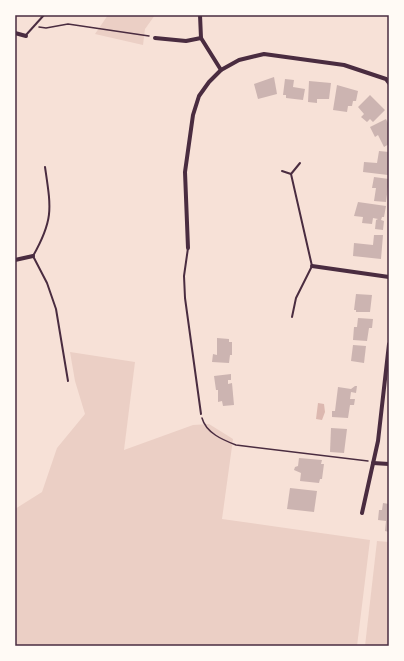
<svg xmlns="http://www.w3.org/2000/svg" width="404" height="661" viewBox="0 0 404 661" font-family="Poppins,sans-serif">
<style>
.green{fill:#ebcfc5}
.water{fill:#dcb8b0}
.building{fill:#ccb4b1}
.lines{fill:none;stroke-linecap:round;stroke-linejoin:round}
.path{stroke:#4a2c40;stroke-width:1.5}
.service{stroke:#4a2c40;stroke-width:2}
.minor{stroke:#4a2c40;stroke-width:4}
.neatline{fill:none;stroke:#4a2c40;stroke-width:1.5}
</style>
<rect width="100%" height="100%" fill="#f7e1d7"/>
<g class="green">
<path d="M108 15H155L145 29 143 45 95 34Z"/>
<path d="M70 352 135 362 124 450 193 425 209 424 233 439 222 519 370 540 357 646H15V509L42 492 57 448 85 414 75 381Z"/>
<path d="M377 541 389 542V646H365Z"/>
</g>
<path class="water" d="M318 403 324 404 325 412 322 420 316 419Z"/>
<g class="building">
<path d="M274 77 277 94 258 99 254 84Z"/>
<path d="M285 79 294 80 293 87 305 89 303 100 286 98V95H283Z"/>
<path d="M309 81 331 83 329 99H317V103L308 102Z"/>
<path d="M337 85 358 91 356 101H353L352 106H348L347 112 333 110Z"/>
<path d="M370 95 385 110 373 122 370 119 367 122 361 117 364 114 358 107Z"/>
<path d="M386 119 389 125V144L384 147 378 135 375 137 370 127Z"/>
<path d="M379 151 389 152 388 175 363 172 364 162 377 163Z"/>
<path d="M374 177 389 179 386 202 374 201 376 188H372Z"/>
<path d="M358 202 386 206 384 217H382L381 220 384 221 383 230 375 229 376 220 378 219 373 218 372 224 362 223 363 217 354 216Z"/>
<path d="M374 235H383L381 259 353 256 354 243 373 245Z"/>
<path d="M356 294 372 295 370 312H356V310H354Z"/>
<path d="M358 318 373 319 372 328H369L367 341 353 340 354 327H357Z"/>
<path d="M217 338 229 339V342H232V355H230L229 363 212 362 213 354 217 355Z"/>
<path d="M353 345 366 346 364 363 351 361Z"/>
<path d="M231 374V380H228V384L232 383 234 405 223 406 222 401 218 402V390H216L214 376Z"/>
<path d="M355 386H357L356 393 351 392 350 399H355L354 405H350L348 418 332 417V411H335L338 387 351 389Z"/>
<path d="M331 428 347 429 344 453 330 452Z"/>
<path d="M299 458 322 460 321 464H324L322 479H320L319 483 300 481 301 473 294 470 295 467 298 466Z"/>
<path d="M290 488 317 491 314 512 287 509Z"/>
<path d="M383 503 389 504V532L385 531 386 521 378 520 379 510H382Z"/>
</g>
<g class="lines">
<g class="path">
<path d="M39 27 46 28 68 24 149 36"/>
<path d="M202 418C206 433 223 440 236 445L368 461"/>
</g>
<g class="service">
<path d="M388 15 389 16"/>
<path d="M26 35 44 15"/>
<path d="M45 167C51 208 54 219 33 256L47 283 56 309 68 381"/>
<path d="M282 171 291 174 312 266 296 298 292 317"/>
<path d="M291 174 300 163"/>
<path d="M188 248 184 276 185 298 201 414"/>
</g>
<g class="minor">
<path d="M200 15 201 38 221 70"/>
<path d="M15 33 26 36"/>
<path d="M155 38 186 41 201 38"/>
<path d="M188 248 185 172 193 115 199 96 209 82 221 70 239 60 264 54 344 65 386 79 389 83"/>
<path d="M15 260 33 256"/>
<path d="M312 266 389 277"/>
<path d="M373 463 389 464"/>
<path d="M362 513 378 441 389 344"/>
</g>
</g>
<rect width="404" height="661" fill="none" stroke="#fffaf5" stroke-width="32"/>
<rect x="16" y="16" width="372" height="629" class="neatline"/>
</svg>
